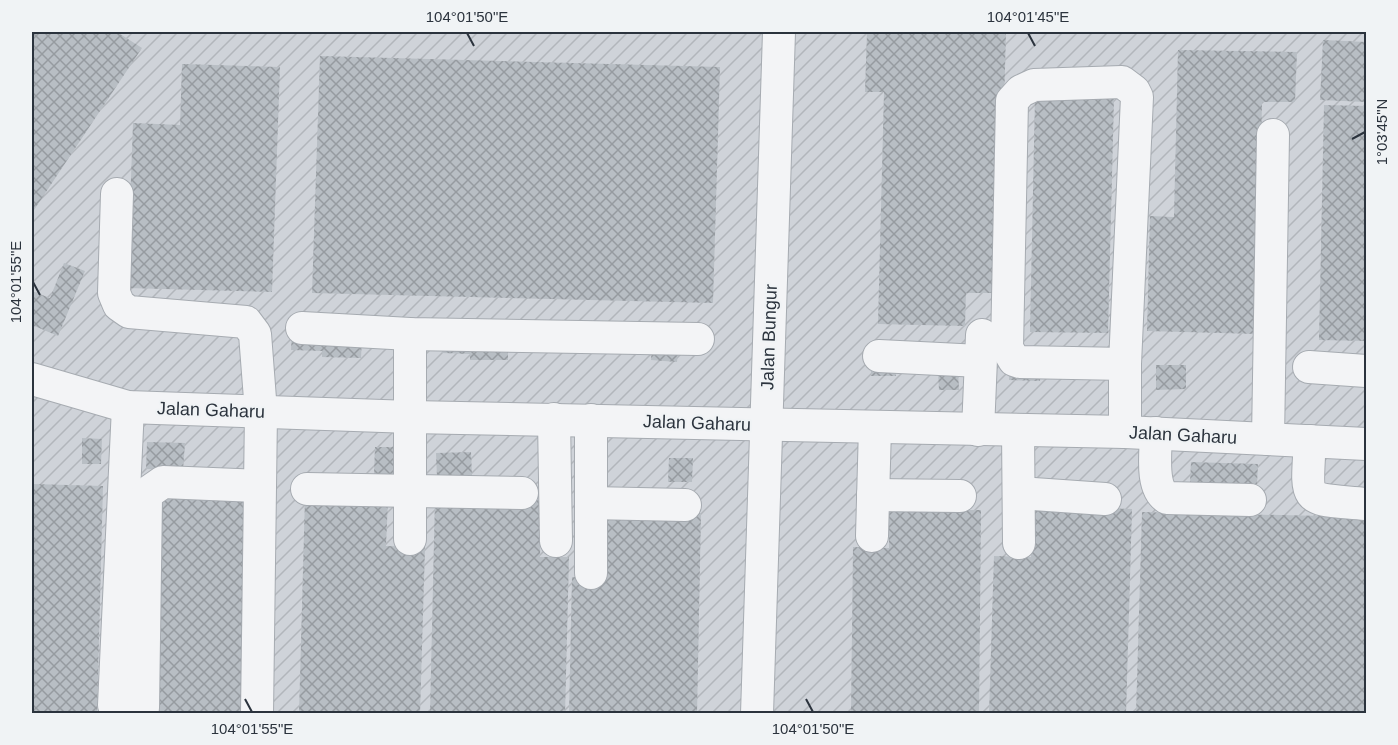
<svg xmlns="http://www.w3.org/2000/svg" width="1398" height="745" viewBox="0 0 1398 745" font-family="Arial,sans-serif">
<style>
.industrial{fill:url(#industrial-furrows)}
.building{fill:url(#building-cross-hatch)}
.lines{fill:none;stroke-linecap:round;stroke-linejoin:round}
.minor-casing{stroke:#a6abb1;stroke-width:34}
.minor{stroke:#f3f4f6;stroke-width:32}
.ticks{fill:none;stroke:#2b333d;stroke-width:2}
.labels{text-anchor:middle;stroke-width:4.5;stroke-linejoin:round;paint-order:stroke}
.street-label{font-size:18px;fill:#2b333d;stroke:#f0f3f5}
.neatline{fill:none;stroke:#2b333d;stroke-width:2}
.ticks-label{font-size:15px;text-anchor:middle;fill:#2b333d}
</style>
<defs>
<pattern id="industrial-furrows" width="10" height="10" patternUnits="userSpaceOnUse" patternTransform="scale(1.5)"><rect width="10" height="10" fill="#cfd3d9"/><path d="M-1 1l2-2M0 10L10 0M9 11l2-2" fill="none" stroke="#b2b6bb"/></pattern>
<pattern id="building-cross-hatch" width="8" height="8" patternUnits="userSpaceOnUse" patternTransform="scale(1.5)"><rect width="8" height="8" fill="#b8bec4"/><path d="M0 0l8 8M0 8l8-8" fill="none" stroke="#969ba0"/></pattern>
</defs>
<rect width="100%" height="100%" fill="#e0e4e8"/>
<rect class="industrial" x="32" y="32" width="1334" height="681"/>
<g class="building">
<path d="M32 32H117L142 48 32 213Z"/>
<path d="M867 32H1006L999 293H966L965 326 878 324 884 92H865Z"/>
<path d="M1323 40 1366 42V102L1320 100Z"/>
<path d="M1178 50 1297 52 1295 102H1262L1257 334 1147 331 1150 216 1174 217Z"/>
<path d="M320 56 720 67 713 303 312 293Z"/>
<path d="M182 64 280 67 272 292 127 288 133 123 180 125Z"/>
<path d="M1035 97 1114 98 1108 333 1030 332Z"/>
<path d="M1324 105 1366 106V341L1319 340Z"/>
<path d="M64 263 85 271 58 336 32 325V291L50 298Z"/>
<path d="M292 329 362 338 361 358 322 357V351L291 350Z"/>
<path d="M442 335 508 340V360H470V354L442 353Z"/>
<path d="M652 339 679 340 677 362 651 360Z"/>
<rect x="871" y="358" width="25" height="18"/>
<path d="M1010 363H1041L1040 381 1009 380Z"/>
<path d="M1156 365H1186V389L1156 390Z"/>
<path d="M958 370 959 390H939L938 371Z"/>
<path d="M82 438 102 439 101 464H82Z"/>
<path d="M147 442 185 443 183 470 146 469Z"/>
<path d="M375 447H394L393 474H374Z"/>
<path d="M471 452 472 476 437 477 436 453Z"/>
<path d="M669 458H693L692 482H668Z"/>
<path d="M1191 462 1258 464 1257 484 1190 482Z"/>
<path d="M32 484 103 486 97 714H32Z"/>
<path d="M162 493 246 495 241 714H156Z"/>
<path d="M305 498 388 500 386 546 425 547 420 714H299Z"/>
<path d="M435 498 541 500 540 557H569L565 714H430Z"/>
<path d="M1033 506 1132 509 1126 714H989L994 556 1031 557Z"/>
<path d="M889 510H981L979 714H851L853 547 889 548Z"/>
<path d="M607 511 701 513 697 714H569L572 577 605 578Z"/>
<path d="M1142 512 1366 517V714H1136Z"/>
</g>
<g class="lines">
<defs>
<g id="minor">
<path d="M117 194 114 293 119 305 129 312 246 322 255 334 261 412 257 714"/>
<path d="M302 328 410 334 698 339"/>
<path d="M879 356 980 361"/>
<path d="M1309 367 1366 371"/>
<path d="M32 379 128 407 411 417 1125 432 1366 444"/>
<path d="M554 419 556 541"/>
<path d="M591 420V573"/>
<path d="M978 430 982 335"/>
<path d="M1018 430 1019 543"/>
<path d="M1125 432V364L1137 97 1134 91 1122 82 1034 85 1021 91 1012 101 1007 348 1014 360 1020 362 1125 364"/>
<path d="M1156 433C1156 451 1150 487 1167 498L1250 500"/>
<path d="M1268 439 1273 135"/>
<path d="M1310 441C1306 506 1303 498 1366 504"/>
<path d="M307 489 522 493"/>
<path d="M1019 493 1105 499"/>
<path d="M873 495 960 496"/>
<path d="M591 503 685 505"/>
<path d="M872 536 875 427"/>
<path d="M410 539V334"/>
<path d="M114 705 128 407"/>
<path d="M143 708 146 498 150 491 163 482 259 486"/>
<path d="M757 714 779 32"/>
</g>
</defs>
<use href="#minor" class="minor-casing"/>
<use href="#minor" class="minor"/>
</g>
<path class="ticks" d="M467 33 474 46M1028 33 1035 46M1352 139 1365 132M33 282 40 295M245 699 252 712M806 699 813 712"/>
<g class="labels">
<g class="street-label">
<text transform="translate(769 337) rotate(-88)" y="6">Jalan Bungur</text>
<text transform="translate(211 410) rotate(2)" y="6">Jalan Gaharu</text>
<text transform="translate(697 423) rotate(2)" y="6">Jalan Gaharu</text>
<text transform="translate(1183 435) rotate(3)" y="6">Jalan Gaharu</text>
</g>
</g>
<rect width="1398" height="745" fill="none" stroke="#f0f3f5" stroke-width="66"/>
<rect x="33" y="33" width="1332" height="679" class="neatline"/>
<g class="ticks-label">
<text x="467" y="22">104°01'50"E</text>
<text x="1028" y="22">104°01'45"E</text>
<text transform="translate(1382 132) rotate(-90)" y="5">1°03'45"N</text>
<text transform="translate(16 282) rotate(-90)" y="5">104°01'55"E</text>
<text x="252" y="734">104°01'55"E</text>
<text x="813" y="734">104°01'50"E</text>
</g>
</svg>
